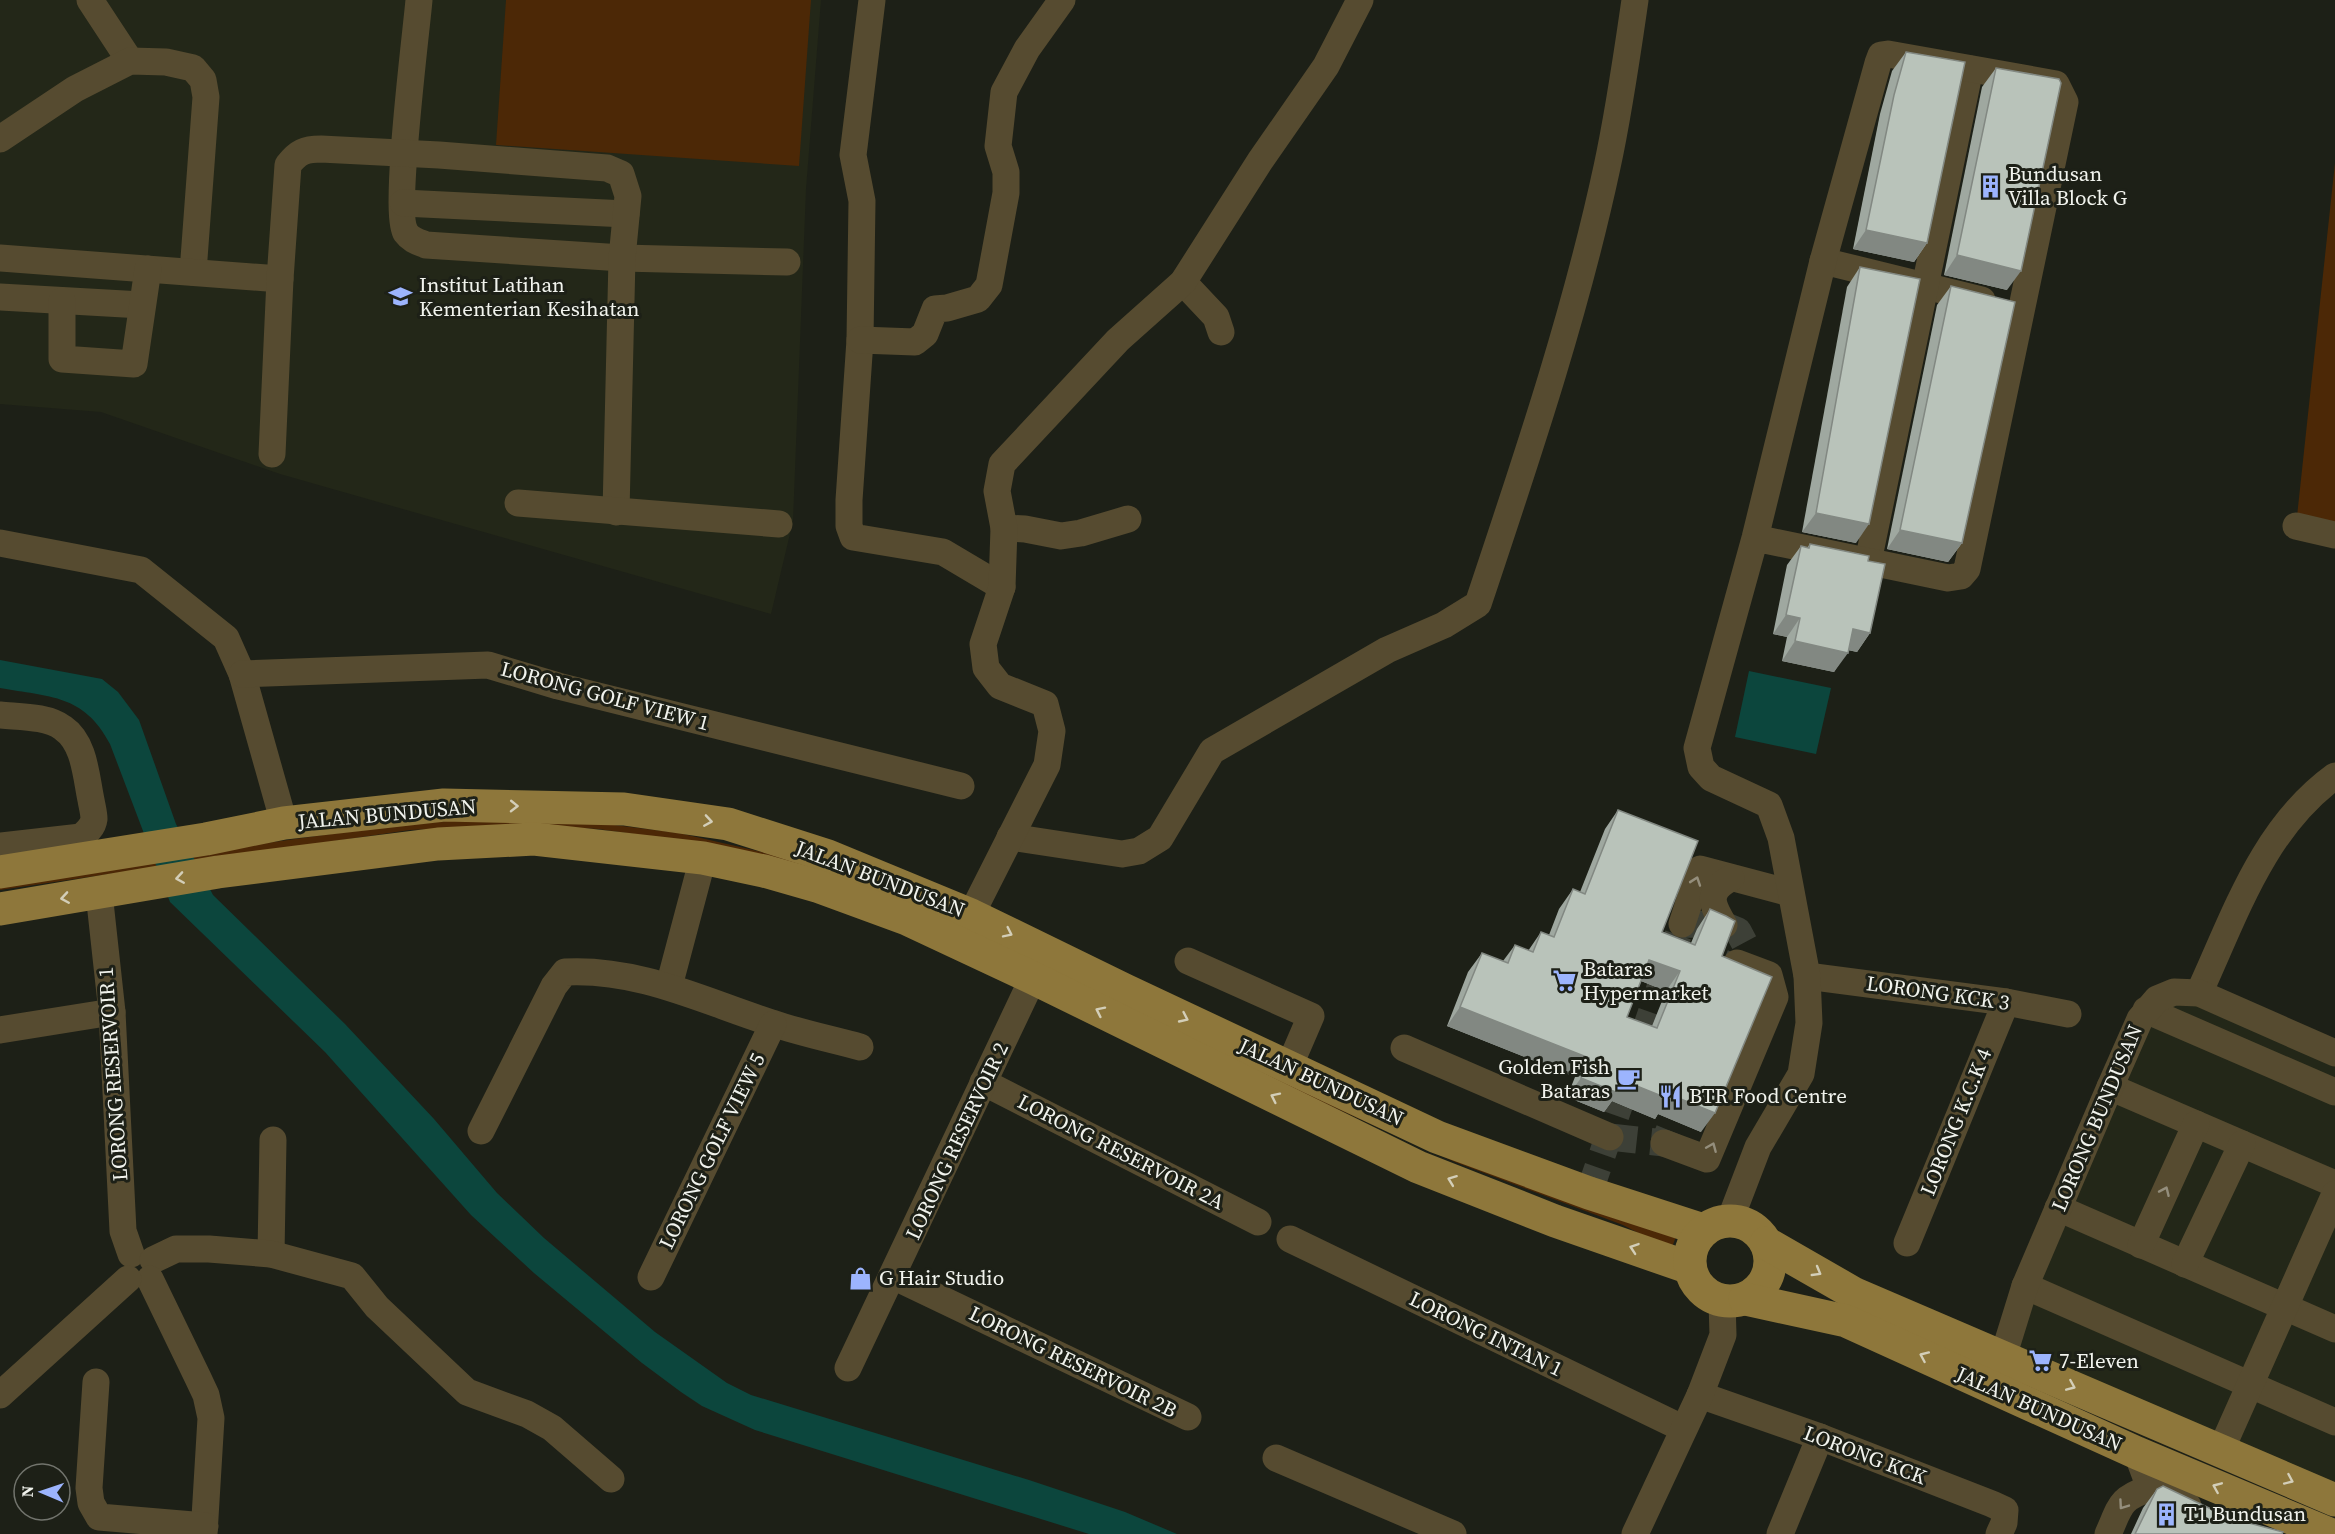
<svg xmlns="http://www.w3.org/2000/svg" width="2335" height="1534" viewBox="0 0 2335 1534" font-family="'Source Serif 4',serif">
<style>
.built{fill:#232718}
.green{fill:#4c2806}
.water{fill:#0c463d}
.lines{fill:none;stroke-linecap:round;stroke-linejoin:round}
.minor-tunnel{stroke:#3d4037;stroke-width:27;stroke-dasharray:27 14;stroke-linecap:butt}
.minor{stroke:#564b30;stroke-width:27}
.major{stroke:#8e773b;stroke-width:33}
.wall{fill:#9fa8a0;fill-rule:evenodd}
.shaded-wall{fill:#828882}
.building{fill:#b9c3ba;stroke:#828882;stroke-width:1.5;fill-rule:evenodd}
.oneway{stroke:#d3ceb8}
.oneway2{stroke:#948e7c}
.labels{text-anchor:middle;stroke-width:6;stroke-linejoin:round;paint-order:stroke}
.poi-label{font-size:21px;fill:#f1f3ed;stroke:#1d2017;text-anchor:start}
.street-label{font-size:21px;fill:#f1f3ed;stroke:#1d2017}
</style>
<rect width="100%" height="100%" fill="#1d2017"/>
<g class="built">
<path d="M0 0H821L806 189 793 521 771 614 280 474 101 412 0 404Z"/>
<path d="M2174 992 2335 1053V1500L2003 1357 2110 1087Z"/>
</g>
<g class="green">
<path d="M506 0H811L799 166 496 145Z"/>
<path d="M2335 163V535L2296 526Z"/>
<path d="M469 819 598 823 679 833 809 863 1680 1226 1671 1250 1623 1225 1455 1162 1313 1098 677 840 598 829 528 825 410 830 0 890V884C156 861 312 832 469 819Z"/>
</g>
<g class="water">
<path d="M0 660 102 679 118 692 139 720 176 824 213 895 345 1024 434 1119 497 1193 544 1238 655 1332 727 1383 751 1395 1029 1480 1125 1512 1177 1534H1089L755 1430 702 1406 681 1392 642 1363 534 1273 471 1215 325 1052 170 902 110 744C84 694 49 697 0 688Z"/>
<path d="M1749 671 1831 688 1816 754 1735 737Z"/>
</g>
<g class="lines">
<g class="minor-tunnel">
<path d="M1610 1137 1664 1143 1687 1087"/>
<path d="M1589 1193 1682 924 1724 925 1738 931 1745 944 1728 985"/>
</g>
<g class="minor">
<path d="M90 0 130 61"/>
<path d="M419 0C416 34 393 214 406 233 411 240 419 242 426 245L622 258 787 262"/>
<path d="M872 0 853 155 862 201 860 340 849 500V526L853 537 943 552 1002 587"/>
<path d="M0 139 75 89 130 61 166 62 193 68 203 80 206 97 193 272"/>
<path d="M403 203 626 214"/>
<path d="M0 258 280 279"/>
<path d="M1823 261 1982 300"/>
<path d="M1183 282 1216 317 1221 332"/>
<path d="M0 297 142 305"/>
<path d="M62 301V359L134 364 148 269"/>
<path d="M860 340 915 342 925 334 935 309 947 308 978 299 989 285 1006 193V172L998 146 1004 92 1027 49 1062 0"/>
<path d="M272 454 280 279 288 165C298 152 305 149 321 149L439 155 607 168 621 174 628 196 622 258 616 512"/>
<path d="M518 503 779 524"/>
<path d="M2296 526 2335 535"/>
<path d="M1004 528 1025 529 1061 536 1081 533 1128 519"/>
<path d="M0 543 141 570 226 638 242 674 284 823"/>
<path d="M1868 562 1970 69"/>
<path d="M242 674 488 665 558 686 961 786"/>
<path d="M0 715C20 717 47 716 63 728 85 743 86 777 91 800 92 806 94 813 94 819 93 827 87 832 81 837L0 846"/>
<path d="M1010 837 1122 854 1139 851 1160 838 1212 751 1387 650 1444 625 1478 604C1526 460 1575 316 1607 167 1619 112 1627 55 1635 0"/>
<path d="M99 893 112 1012 123 1231 131 1254"/>
<path d="M971 915 1047 765 1052 731 1045 704 1000 686 986 668 983 644 1002 587 1004 528 997 491 1002 464 1118 340 1183 282 1260 161 1326 66 1360 0"/>
<path d="M1682 924 1700 869 1790 893"/>
<path d="M1724 925C1711 903 1706 892 1731 878"/>
<path d="M1188 961 1311 1016 1289 1067"/>
<path d="M1807 976 2006 1002 2068 1014"/>
<path d="M669 986 703 858"/>
<path d="M2199 993C2235 915 2263 828 2335 776"/>
<path d="M2146 1010 2335 1092"/>
<path d="M0 1030 112 1012"/>
<path d="M1404 1048 1610 1137"/>
<path d="M983 1082 1258 1222"/>
<path d="M2110 1087 2335 1184"/>
<path d="M481 1131 554 986 565 972C639 968 703 1001 772 1023 801 1033 831 1039 860 1047"/>
<path d="M1664 1143 1707 1159 1775 997 1769 975 1737 963"/>
<path d="M2058 1208 2335 1329"/>
<path d="M1730 1220 1758 1147 1801 1074 1809 1023 1807 976 1781 838 1769 805 1711 778 1701 767 1697 748 1755 538 1823 261 1878 63 1881 55 1888 54 2056 84 2065 102 1967 569 1961 576 1948 578 1755 538"/>
<path d="M1290 1239 1682 1428"/>
<path d="M1907 1243 2006 1002"/>
<path d="M2141 1245 2196 1124"/>
<path d="M271 1254 273 1140"/>
<path d="M153 1260 176 1249H209L271 1254 352 1276 377 1307 467 1392 527 1414 552 1428 611 1479"/>
<path d="M2185 1264 2242 1144"/>
<path d="M893 1276 1188 1417"/>
<path d="M651 1277 773 1024"/>
<path d="M150 1279 198 1378 206 1395 211 1418 204 1534"/>
<path d="M2025 1286 2335 1422"/>
<path d="M2003 1357 2025 1286 2110 1087 2140 1019 2157 999 2174 992 2199 993 2335 1053"/>
<path d="M848 1368 1033 978"/>
<path d="M96 1382 89 1488 91 1503 99 1517 205 1526"/>
<path d="M0 1395 128 1279"/>
<path d="M1700 1395 1820 1437 1992 1504 2005 1510 2004 1523 1999 1534"/>
<path d="M2221 1450 2335 1194"/>
<path d="M2137 1453 2150 1488 2188 1506"/>
<path d="M1276 1458 1453 1534"/>
<path d="M1635 1534 1700 1395 1723 1335 1722 1301"/>
<path d="M1780 1534 1820 1437"/>
<path d="M2108 1534C2121 1505 2119 1499 2150 1488"/>
</g>
<g class="major">
<path d="M0 872 206 839 284 823 444 805 624 809 728 824 828 856 971 915 1125 990 1437 1137 1589 1193 1703 1230"/>
<path d="M0 909 218 872 438 844 534 839 703 858 764 871 817 886 907 919 1033 978 1418 1167 1555 1221 1690 1268"/>
<circle cx="1730" cy="1261" r="40"/>
<path d="M1766 1243 1855 1294 2335 1500"/>
<path d="M1745 1299 1846 1321 2137 1453 2329 1534"/>
</g>
</g>
<g class="wall">
<path d="M1906 52 1927 243 1914 262 1853 249 1880 114 1892 71Z"/>
<path d="M1996 68 2007 290 1944 275 1982 87Z"/>
<path d="M1860 267 1856 543 1802 532 1847 287Z"/>
<path d="M1951 286 1962 543 1948 562 1887 549 1937 305Z"/>
<path d="M1810 544 1868 561 1870 633 1857 652 1848 650 1834 672 1782 661 1787 637 1773 634 1787 565 1801 546 1807 548Z"/>
<path d="M1618 810 1662 932 1691 943 1697 929 1710 909 1722 956 1701 1132 1658 1114 1655 1119 1612 1101 1604 1112 1567 1097 1575 1077 1447 1026 1468 972 1482 953 1503 961 1515 945 1528 951 1541 932 1549 935 1559 909 1573 889 1580 892 1605 829ZM1641 981 1666 991 1652 1026 1627 1017Z"/>
<path d="M2157 1489 2230 1518 2282 1534H2131L2143 1508Z"/>
</g>
<g class="shaded-wall">
<path d="M1866 230 1927 243 1914 262 1853 249Z"/>
<path d="M1957 255 2021 271 2007 290 1944 275Z"/>
<path d="M1816 513 1869 524 1856 543 1802 532Z"/>
<path d="M1900 530 1962 543 1948 562 1887 549Z"/>
<path d="M1786 615 1800 618 1787 637 1773 634Z"/>
<path d="M1853 629 1870 633 1857 652 1839 648Z"/>
<path d="M1795 641 1848 653 1834 672 1782 661Z"/>
<path d="M1649 960 1680 971 1666 991 1636 979Z"/>
<path d="M1460 1007 1589 1058 1575 1077 1447 1026Z"/>
<path d="M1581 1078 1622 1080 1671 1095 1715 1113 1701 1132 1658 1114 1655 1119 1612 1101 1604 1112 1567 1097Z"/>
</g>
<g class="building">
<path d="M1906 52 1965 62 1927 243 1866 230 1894 95Z"/>
<path d="M1996 68 2059 79 2061 83 2021 271 1957 255Z"/>
<path d="M1860 267 1920 279 1869 524 1816 513Z"/>
<path d="M1951 286 2015 302 1962 543 1900 530Z"/>
<path d="M1810 544 1869 556 1868 561 1885 564 1870 633 1853 629 1848 653 1795 641 1800 618 1786 615 1801 546 1809 548Z"/>
<path d="M1618 810 1698 841 1662 932 1695 945 1710 909 1726 916 1735 921 1722 956 1772 977 1715 1113 1671 1095 1669 1099 1622 1080 1618 1093 1581 1078 1589 1058 1460 1007 1482 953 1508 963 1515 945 1533 952 1541 932 1554 937 1573 889 1585 894ZM1649 960 1680 971 1657 1028 1627 1017Z"/>
<path d="M2163 1486 2230 1518 2283 1532 2282 1534H2135L2157 1489Z"/>
</g>
<defs><path id="oneway-chevron" d="M-2-3.5L2.5 0L-2 3.5" fill="none" stroke-width="1.6" stroke-linecap="round" stroke-linejoin="round" transform="scale(1.5)"/></defs>
<g class="oneway">
<use href="#oneway-chevron" transform="translate(514 806) rotate(1)"/>
<use href="#oneway-chevron" transform="translate(708 821) rotate(9)"/>
<use href="#oneway-chevron" transform="translate(180 878) rotate(171)"/>
<use href="#oneway-chevron" transform="translate(65 898) rotate(171)"/>
<use href="#oneway-chevron" transform="translate(1008 933) rotate(26)"/>
<use href="#oneway-chevron" transform="translate(1100 1011) rotate(-154)"/>
<use href="#oneway-chevron" transform="translate(1184 1018) rotate(25)"/>
<use href="#oneway-chevron" transform="translate(1275 1097) rotate(-154)"/>
<use href="#oneway-chevron" transform="translate(1452 1180) rotate(-159)"/>
<use href="#oneway-chevron" transform="translate(1634 1248) rotate(-161)"/>
<use href="#oneway-chevron" transform="translate(1817 1272) rotate(30)"/>
<use href="#oneway-chevron" transform="translate(1924 1356) rotate(-156)"/>
<use href="#oneway-chevron" transform="translate(2071 1386) rotate(23)"/>
<use href="#oneway-chevron" transform="translate(2289 1480) rotate(24)"/>
<use href="#oneway-chevron" transform="translate(2217 1487) rotate(-157)"/>
</g>
<g class="oneway2">
<use href="#oneway-chevron" transform="translate(1696 881) rotate(-71)"/>
<use href="#oneway-chevron" transform="translate(1712 1147) rotate(-67)"/>
<use href="#oneway-chevron" transform="translate(2165 1191) rotate(-66)"/>
<use href="#oneway-chevron" transform="translate(2123 1505) rotate(125)"/>
</g>
<defs>
<symbol id="building-bare" viewBox="-9 -9 18 18"><path d="M-4-6H4V6H1V3H-1V6H-4ZM-2.5-4.3h1.7v1.8h-1.7ZM.8-4.3h1.7v1.8H.8ZM-2.5-1h1.7V.8h-1.7ZM.8-1h1.7V.8H.8Z" fill="#9cb4fd" stroke="#1d2017" stroke-width="2.5" paint-order="stroke"/></symbol>
<symbol id="school-bare" viewBox="-9 -9 18 18"><path d="M0-5L7-2L0 1L-7-2ZM-4 1L0 2.5L4 1V4Q0 6-4 4Z" fill="#9cb4fd" stroke="#1d2017" stroke-width="2.5" paint-order="stroke"/></symbol>
<symbol id="supermarket-bare" viewBox="-9 -9 18 18"><path d="M-6-5.5h2.5l.6 2H6L4.5 2H-2.5L-4.4-4H-6ZM-1.5 3.2a1.3 1.3 0 1 0 .1 0ZM3 3.2a1.3 1.3 0 1 0 .1 0Z" fill="#9cb4fd" stroke="#1d2017" stroke-width="2.5" paint-order="stroke"/></symbol>
<symbol id="cafe-bare" viewBox="-9 -9 18 18"><path d="M-5.5-4.5H6V0H3Q3 3.5 0 3.5H-2.5Q-5.5 3.5-5.5 0ZM3-3.2v2h1.7v-2ZM-6 4.5H4V6H-6Z" fill="#9cb4fd" stroke="#1d2017" stroke-width="2.5" paint-order="stroke"/></symbol>
<symbol id="restaurant-bare" viewBox="-9 -9 18 18"><path d="M-5-6h1v4h1v-4h1v4h1v-4h1v5L-1.5 .5V6h-2V.5L-5-1ZM5-6V6H3V1.5H1.5Q1.5-4 5-6Z" fill="#9cb4fd" stroke="#1d2017" stroke-width="2.5" paint-order="stroke"/></symbol>
<symbol id="shop-bare" viewBox="-9 -9 18 18"><path d="M-5-2.5h2.3a2.7 3.5 0 0 1 5.4 0H5L5.5 6h-11ZM-1.5-2.5h3a1.5 2.3 0 0 0-3 0Z" fill="#9cb4fd" stroke="#1d2017" stroke-width="2.5" paint-order="stroke"/></symbol>
</defs>
<g fill-rule="evenodd">
<use href="#building-bare" x="1974" y="170" width="33" height="33"/>
<use href="#school-bare" x="384" y="280" width="33" height="33"/>
<use href="#supermarket-bare" x="1548" y="964" width="33" height="33"/>
<use href="#cafe-bare" x="1612" y="1062" width="33" height="33"/>
<use href="#restaurant-bare" x="1654" y="1080" width="33" height="33"/>
<use href="#shop-bare" x="844" y="1262" width="33" height="33"/>
<use href="#supermarket-bare" x="2024" y="1344" width="33" height="33"/>
<use href="#building-bare" x="2150" y="1498" width="33" height="33"/>
</g>
<g class="labels">
<g class="poi-label">
<text x="2008" y="181">Bundusan<tspan x="2008" dy="24">Villa Block G</tspan></text>
<text x="419" y="292">Institut Latihan<tspan x="419" dy="24">Kementerian Kesihatan</tspan></text>
<text x="1583" y="976">Bataras<tspan x="1583" dy="24">Hypermarket</tspan></text>
<text x="1610" y="1074" text-anchor="end">Golden Fish<tspan x="1610" dy="24">Bataras</tspan></text>
<text x="1689" y="1103">BTR Food Centre</text>
<text x="879" y="1285">G Hair Studio</text>
<text x="2059" y="1368">7-Eleven</text>
<text x="2184" y="1521">T1 Bundusan</text>
</g>
<g class="street-label">
<text transform="translate(605 696) rotate(15)" y="7">LORONG GOLF VIEW 1</text>
<text transform="translate(387 814) rotate(-5)" y="7">JALAN BUNDUSAN</text>
<text transform="translate(880 879) rotate(21)" y="7">JALAN BUNDUSAN</text>
<text transform="translate(1938 993) rotate(8)" y="7">LORONG KCK 3</text>
<text transform="translate(113 1074) rotate(-94)" y="7">LORONG RESERVOIR 1</text>
<text transform="translate(1321 1082) rotate(25)" y="7">JALAN BUNDUSAN</text>
<text transform="translate(2097 1118) rotate(-67)" y="7">LORONG BUNDUSAN</text>
<text transform="translate(1956 1122) rotate(-68)" y="7">LORONG K.C.K 4</text>
<text transform="translate(957 1141) rotate(-65)" y="7">LORONG RESERVOIR 2</text>
<text transform="translate(712 1151) rotate(-64)" y="7">LORONG GOLF VIEW 5</text>
<text transform="translate(1121 1152) rotate(27)" y="7">LORONG RESERVOIR 2A</text>
<text transform="translate(1486 1334) rotate(26)" y="7">LORONG INTAN 1</text>
<text transform="translate(1073 1362) rotate(26)" y="7">LORONG RESERVOIR 2B</text>
<text transform="translate(2039 1409) rotate(24)" y="7">JALAN BUNDUSAN</text>
<text transform="translate(1865 1455) rotate(21)" y="7">LORONG KCK</text>
</g>
</g>
<g transform="translate(42 1492) rotate(272)"><circle r="28" fill="#1d2017" stroke="#72746d" stroke-width="1.5"/>
<path d="M0-4.5L10 22L0 15L-10 22Z" fill="#9cb4fd"/>
<text y="-9" font-size="16" font-weight="bold" text-anchor="middle" fill="#f1f3ed">N</text>
</g>
</svg>
